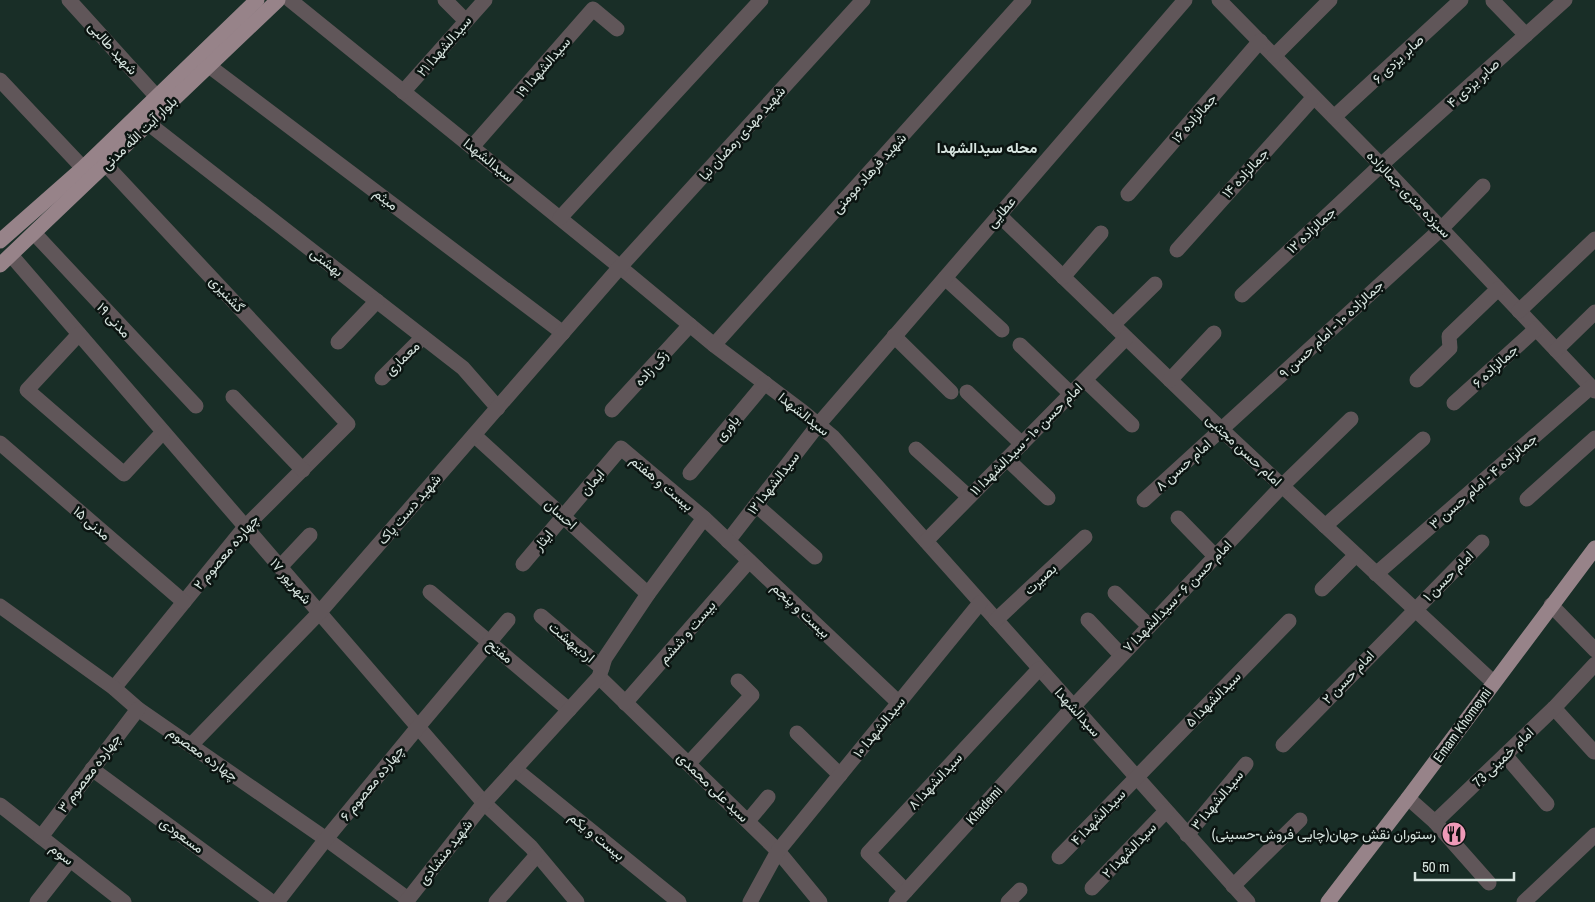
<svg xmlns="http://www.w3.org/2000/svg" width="1595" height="902" viewBox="0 0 1595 902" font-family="'Archivo Narrow',Vazirmatn,sans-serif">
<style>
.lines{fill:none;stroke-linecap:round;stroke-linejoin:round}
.minor{stroke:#605659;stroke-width:15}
.major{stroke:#978389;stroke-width:15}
.labels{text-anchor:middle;stroke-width:5;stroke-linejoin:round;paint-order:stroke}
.street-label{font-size:14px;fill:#d7e4df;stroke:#0b1411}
.poi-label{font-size:14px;fill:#d7e4df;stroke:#0b1411;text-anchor:end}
.neighbourhood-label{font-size:15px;font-weight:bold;fill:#d7e4df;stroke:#0b1411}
</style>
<rect width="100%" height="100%" fill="#192e27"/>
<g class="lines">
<g class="minor">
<path d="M69 0 157 97"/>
<path d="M290 0 620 267 714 345 803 412 833 437 1248 902"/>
<path d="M445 0 466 21"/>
<path d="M1219 0 1381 165 1595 391"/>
<path d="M1493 1 1526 35"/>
<path d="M1274 56 1330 0"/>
<path d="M209 66 563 333"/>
<path d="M0 80 83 168"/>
<path d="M403 92 485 0"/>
<path d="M1334 117 1461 0"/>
<path d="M149 124 463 368 498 408"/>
<path d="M472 147 593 9 617 29"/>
<path d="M106 165 348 424 245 527 114 688"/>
<path d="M1128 194 1260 41"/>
<path d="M999 215 1222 430 1493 682"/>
<path d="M560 218 761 0"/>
<path d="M34 233 196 406"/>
<path d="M1177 250 1314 97"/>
<path d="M11 255 418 727 484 803 531 847 577 902"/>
<path d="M1063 277 1101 233"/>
<path d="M945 278 1002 330"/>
<path d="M1242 295 1381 165 1565 0"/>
<path d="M1519 311 1595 239"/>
<path d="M1113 325 1155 284"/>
<path d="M79 334 27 390 124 474 163 432"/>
<path d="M894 336 951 392"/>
<path d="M338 342 377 301"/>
<path d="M714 345 1024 0"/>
<path d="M1020 345 1071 394"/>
<path d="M1556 350 1595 312"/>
<path d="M382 378 423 337"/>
<path d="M1085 380 1132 425"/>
<path d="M1170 380 1214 333"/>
<path d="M1417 380 1450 348 1449 336 1498 289"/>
<path d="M967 392 1022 444"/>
<path d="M233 397 303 470"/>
<path d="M1454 403 1536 329"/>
<path d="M612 410 690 325"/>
<path d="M474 435 648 594"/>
<path d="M0 443 184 602"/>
<path d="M916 449 969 497"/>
<path d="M1007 459 1048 498"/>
<path d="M690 473 765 383"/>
<path d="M1527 499 1595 438"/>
<path d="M1144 500 1441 229 1483 186"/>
<path d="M756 505 815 557"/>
<path d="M1178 518 1215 556"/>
<path d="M1325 526 1423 439"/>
<path d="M728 541 818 425 1185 0"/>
<path d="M926 541 1126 338"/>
<path d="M523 564 621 448 704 518 899 703"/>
<path d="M280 567 310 535"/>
<path d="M1376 574 1591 387"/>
<path d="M1322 589 1356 555"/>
<path d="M430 592 569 710"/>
<path d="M1115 593 1149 626"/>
<path d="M1551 605 1595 650"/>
<path d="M0 606 114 688 138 709 326 839 408 899"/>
<path d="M541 616 602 668"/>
<path d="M996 620 1085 537"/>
<path d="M1088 620 1121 655"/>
<path d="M599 677 778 851 820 902"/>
<path d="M625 703 749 561"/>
<path d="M1554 708 1594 752"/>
<path d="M797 733 840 775"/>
<path d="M191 745 319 613 620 267 863 0"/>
<path d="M1283 745 1482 542"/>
<path d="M1505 755 1547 804"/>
<path d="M689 763 752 695 738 681"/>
<path d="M92 769 272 902"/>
<path d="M515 769 679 902"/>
<path d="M1408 798 1435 822 1554 708 1595 664"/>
<path d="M0 805 124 902"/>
<path d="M748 821 768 797"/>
<path d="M1435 822 1489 883"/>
<path d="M1187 835 1246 764"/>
<path d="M41 837 138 709"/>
<path d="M1059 857 1289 621"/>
<path d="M1233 886 1300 820"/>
<path d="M1092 888 1166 811"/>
<path d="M906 891 868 853 1039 669"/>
<path d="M37 902 70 860"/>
<path d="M277 902 326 839 418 727 508 620"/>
<path d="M406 902 484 803 599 677 605 658 648 594 704 518"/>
<path d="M496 902 537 855"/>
<path d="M750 902 778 851 980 603"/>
<path d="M896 902 1073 707 1282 486 1351 419"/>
<path d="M1008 902 1020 890"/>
<path d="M1524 902 1595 835"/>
</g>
<g class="major">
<path d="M0 241 83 168 257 0"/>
<path d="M0 265 278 0"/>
<path d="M1328 902 1408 798 1595 548"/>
</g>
</g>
<defs>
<symbol id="restaurant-disc" viewBox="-11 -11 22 22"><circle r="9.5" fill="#ef9ab8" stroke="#0b1411"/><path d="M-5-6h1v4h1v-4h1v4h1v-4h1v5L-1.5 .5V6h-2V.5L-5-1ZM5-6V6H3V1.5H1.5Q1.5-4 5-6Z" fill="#111"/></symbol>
</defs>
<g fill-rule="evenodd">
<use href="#restaurant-disc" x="1440" y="820" width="28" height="28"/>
</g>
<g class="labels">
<g class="street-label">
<text transform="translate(444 46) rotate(-49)" y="5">سیدالشهدا ۲۱</text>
<text transform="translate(113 48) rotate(48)" y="5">شهید طالبی</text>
<text transform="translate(1398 59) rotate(-43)" y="5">صابر یزدی ۶</text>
<text transform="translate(543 67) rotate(-49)" y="5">سیدالشهدا ۱۹</text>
<text transform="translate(1473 83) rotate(-42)" y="5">صابر یزدی ۴</text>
<text transform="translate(1194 118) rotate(-49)" y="5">جمالزاده ۱۶</text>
<text transform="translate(139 133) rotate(-44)" y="5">بلوار آیت الله مدنی</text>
<text transform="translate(742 133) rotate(-48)" y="5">شهید مهدی رمضان نیا</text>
<text transform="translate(489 160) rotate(39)" y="5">سیدالشهدا</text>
<text transform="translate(869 173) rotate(-48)" y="5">شهید فرهاد مومنی</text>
<text transform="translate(1245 173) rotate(-48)" y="5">جمالزاده ۱۴</text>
<text transform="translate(1409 194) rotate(46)" y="5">سیزده متری جمالزاده</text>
<text transform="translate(386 199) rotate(37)" y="5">میثم</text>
<text transform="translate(1001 212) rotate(-49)" y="5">عطایی</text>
<text transform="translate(1311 230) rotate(-43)" y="5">جمالزاده ۱۲</text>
<text transform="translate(327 262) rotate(38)" y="5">بهشتی</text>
<text transform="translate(227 294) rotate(47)" y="5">گشنیزی</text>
<text transform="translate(114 320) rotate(47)" y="5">مدنی ۱۹</text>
<text transform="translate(1331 329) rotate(-43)" y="5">جمالزاده ۱۰ - امام حسن ۹</text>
<text transform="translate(402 358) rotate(-44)" y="5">معماری</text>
<text transform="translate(1495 366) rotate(-43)" y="5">جمالزاده ۶</text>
<text transform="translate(651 368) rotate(-48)" y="5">زکی زاده</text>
<text transform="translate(804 414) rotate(38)" y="5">سیدالشهدا</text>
<text transform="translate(727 428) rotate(-50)" y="5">یاوری</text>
<text transform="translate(1026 439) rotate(-45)" y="5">امام حسن ۱۰ - سیدالشهدا ۱۱</text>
<text transform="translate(1244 450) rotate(43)" y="5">امام حسن مجتبی</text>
<text transform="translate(1183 465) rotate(-42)" y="5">امام حسن ۸</text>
<text transform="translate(1483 481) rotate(-41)" y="5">جمالزاده ۴ - امام حسن ۳</text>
<text transform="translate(592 482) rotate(-50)" y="5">ایمان</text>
<text transform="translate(662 483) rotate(40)" y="5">بیست و هفتم</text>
<text transform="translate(773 483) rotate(-52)" y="5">سیدالشهدا ۱۲</text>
<text transform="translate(409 509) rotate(-49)" y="5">شهید دست پاک</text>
<text transform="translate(561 514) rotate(42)" y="5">احسان</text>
<text transform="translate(92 523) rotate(41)" y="5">مدنی ۱۵</text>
<text transform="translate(543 540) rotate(-50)" y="5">ایثار</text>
<text transform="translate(226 552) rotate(-50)" y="5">چهارده معصوم ۲</text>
<text transform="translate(1448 576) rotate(-45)" y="5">امام حسن ۱</text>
<text transform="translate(1040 579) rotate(-43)" y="5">بصیرت</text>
<text transform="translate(291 581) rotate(49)" y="5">۱۷ شهریور</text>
<text transform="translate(1177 596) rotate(-46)" y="5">امام حسن ۶ - سیدالشهدا ۷</text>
<text transform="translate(801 610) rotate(43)" y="5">بیست و پنجم</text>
<text transform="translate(687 632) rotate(-49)" y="5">بیست و ششم</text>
<text transform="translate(572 642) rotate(40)" y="5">اردیبهشت</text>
<text transform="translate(500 651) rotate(40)" y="5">مفتح</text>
<text transform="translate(1348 677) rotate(-46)" y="5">امام حسن ۲</text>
<text transform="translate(1213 699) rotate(-45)" y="5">سیدالشهدا ۵</text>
<text transform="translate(1078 712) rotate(48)" y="5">سیدالشهدا</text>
<text transform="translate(1462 725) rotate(-54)" y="5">Emam Khomeyni</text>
<text transform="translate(879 727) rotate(-51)" y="5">سیدالشهدا ۱۰</text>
<text transform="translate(203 754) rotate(35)" y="5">چهارده معصوم</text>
<text transform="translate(1503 757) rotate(-44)" y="5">امام خمینی 73</text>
<text transform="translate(89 773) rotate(-53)" y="5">چهارده معصوم ۳</text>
<text transform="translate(935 781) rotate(-47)" y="5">سیدالشهدا ۸</text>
<text transform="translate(372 783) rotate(-51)" y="5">چهارده معصوم ۶</text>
<text transform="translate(713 787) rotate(44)" y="5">سید علی محمدی</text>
<text transform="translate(1217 800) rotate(-50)" y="5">سیدالشهدا ۳</text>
<text transform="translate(984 805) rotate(-48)" y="5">Khademi</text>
<text transform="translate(1098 817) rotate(-46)" y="5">سیدالشهدا ۴</text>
<text transform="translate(182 835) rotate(36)" y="5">مسعودی</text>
<text transform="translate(597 836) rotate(39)" y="5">بیست و یکم</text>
<text transform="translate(1129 850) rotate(-46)" y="5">سیدالشهدا ۲</text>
<text transform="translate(445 852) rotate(-52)" y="5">شهید منشادی</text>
<text transform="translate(62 854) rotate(38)" y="5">سوم</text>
</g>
<g class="poi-label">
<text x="1436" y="839">رستوران نقش جهان(چایی فروش-حسینی)</text>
</g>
<g class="neighbourhood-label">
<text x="987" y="153">محله سیدالشهدا</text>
</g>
</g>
<path d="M1415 872v8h99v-8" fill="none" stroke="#d7e4df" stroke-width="2.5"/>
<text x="1422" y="872" font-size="15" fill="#d7e4df" stroke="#0b1411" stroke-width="4" paint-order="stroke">50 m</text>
</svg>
